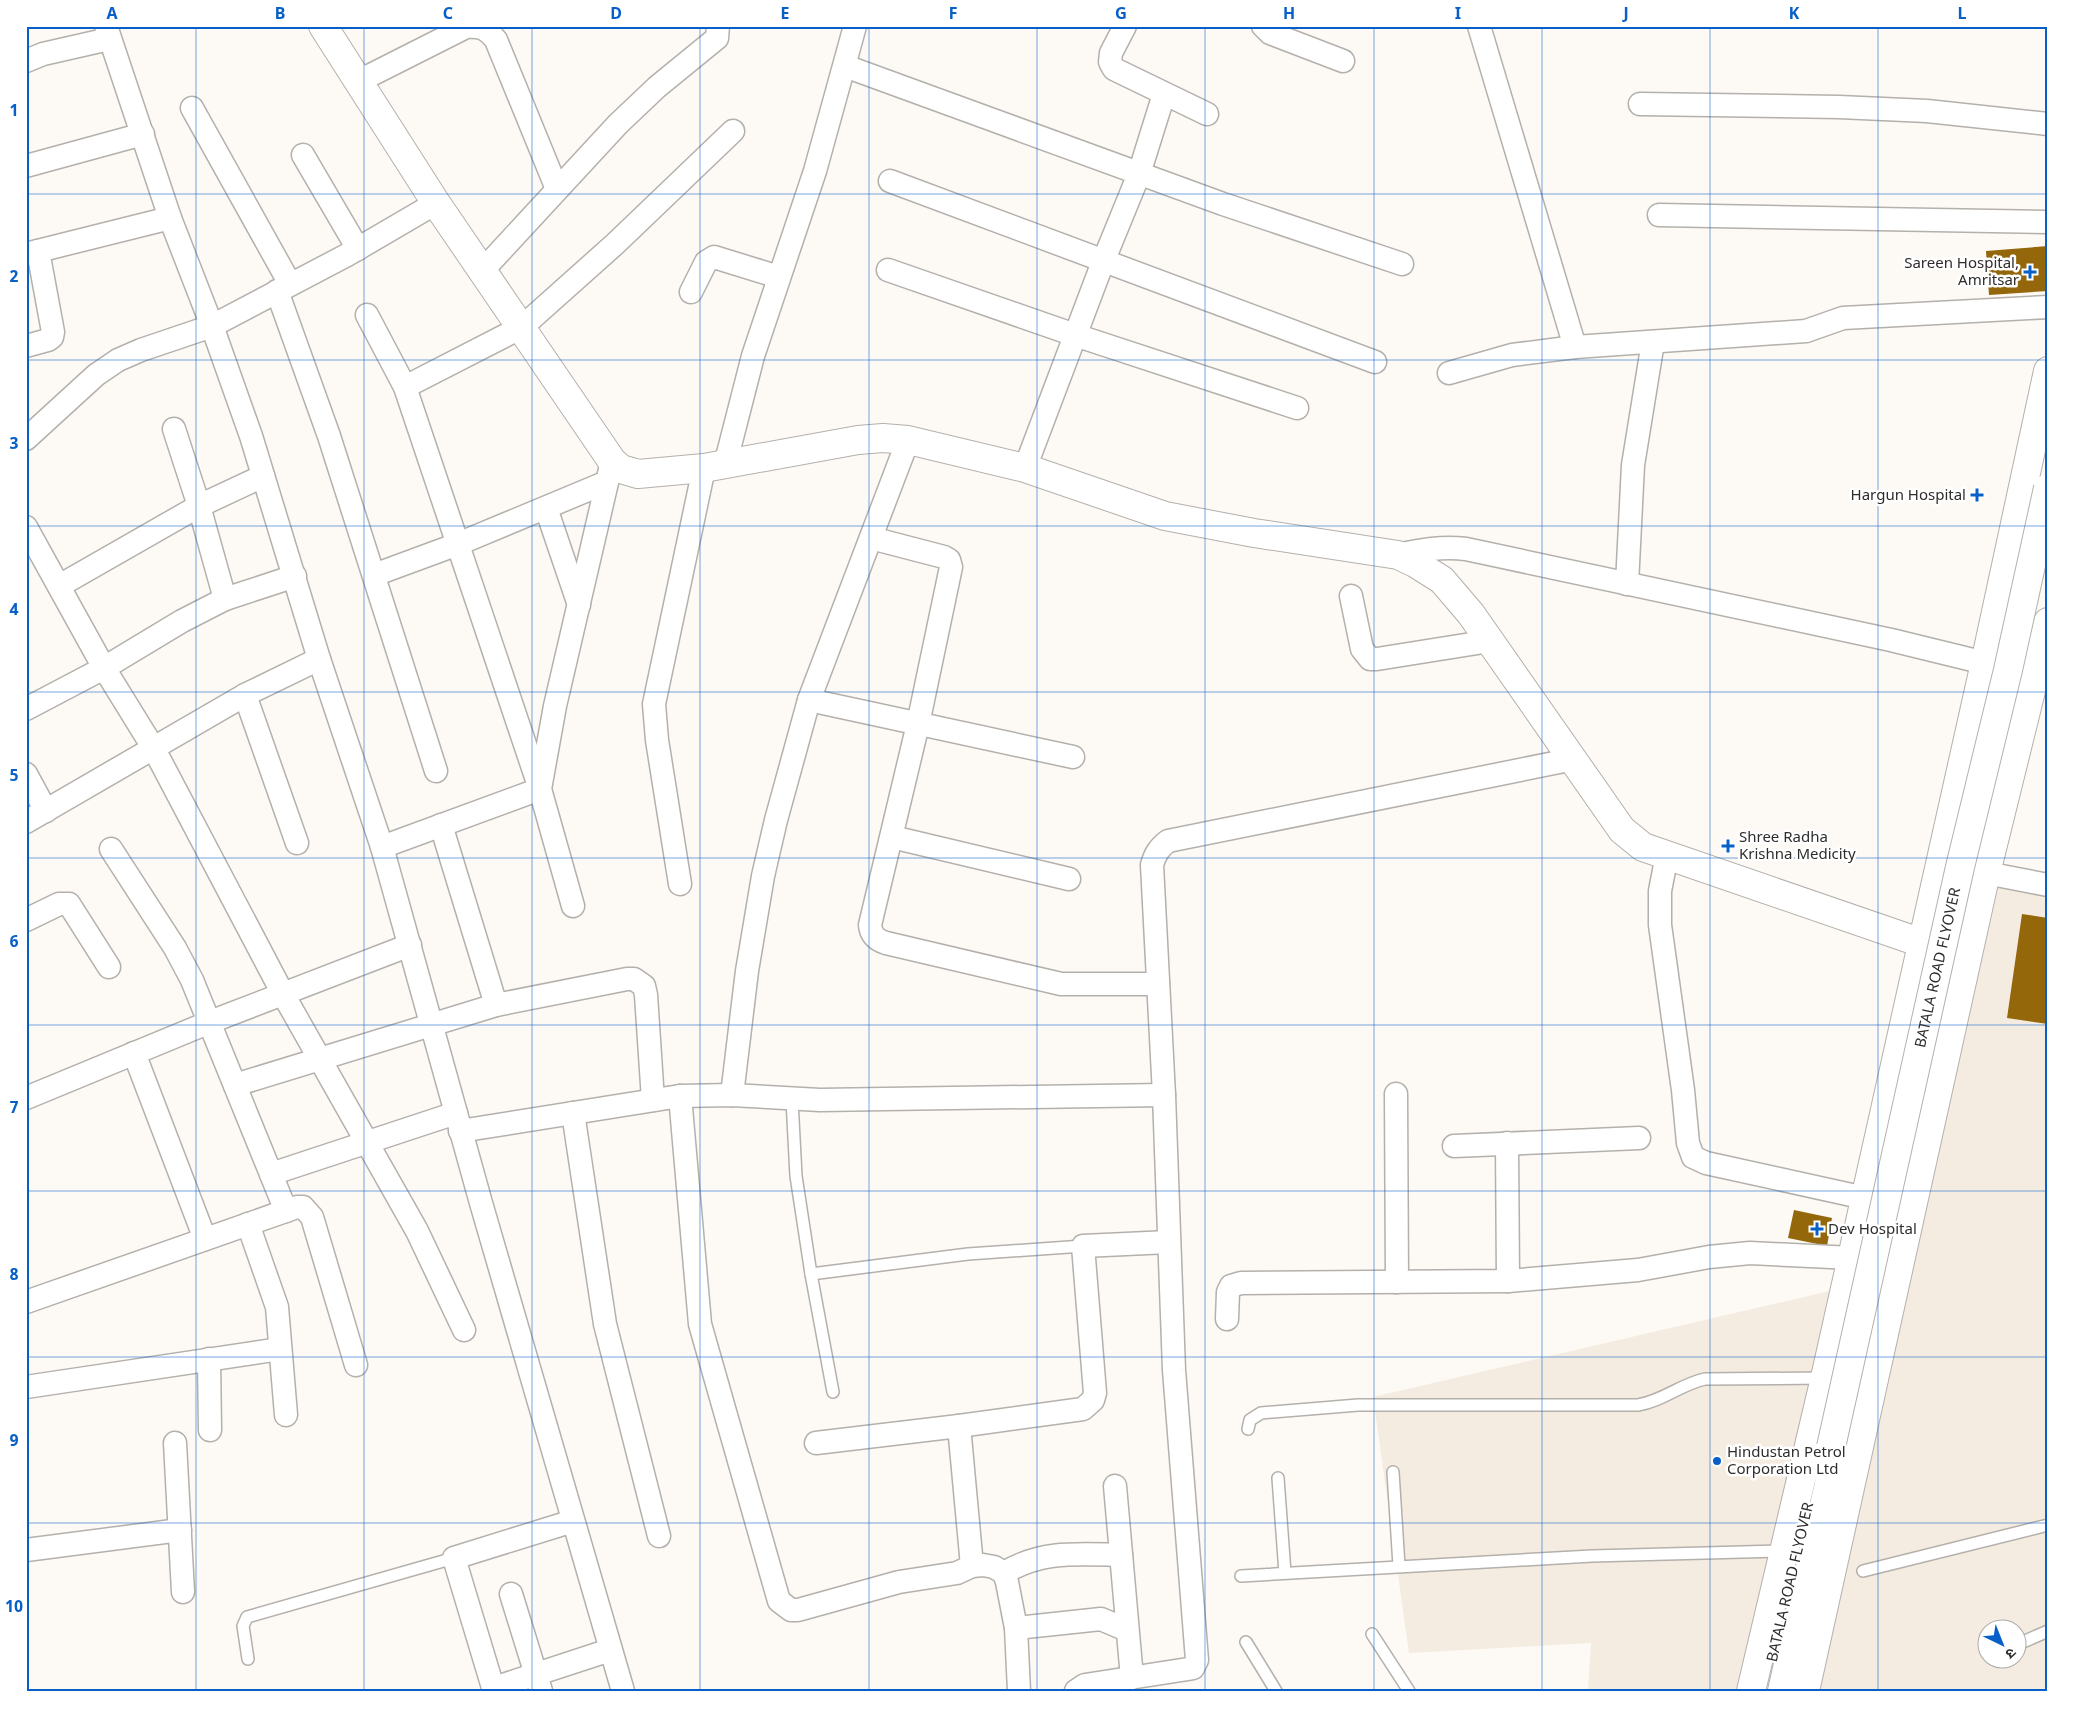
<svg xmlns="http://www.w3.org/2000/svg" width="2074" height="1717" viewBox="0 0 2074 1717" font-family="Georgia,'Noto Sans Devanagari',serif">
<style>
.built{fill:#f4ece0;fill-rule:evenodd}
.building{fill:#94670b}
.lines{fill:none;stroke-linecap:round;stroke-linejoin:round}
.lane-casing{stroke:#b4b0ab;stroke-width:14}
.street-casing{stroke:#b4b0ab;stroke-width:25}
.secondary-casing{stroke:#b4b0ab;stroke-width:30}
.primary-casing{stroke:#b4b0ab;stroke-width:30}
.lane{stroke:#fff;stroke-width:11}
.street{stroke:#fff;stroke-width:22}
.secondary{stroke:#fff;stroke-width:28}
.primary{stroke:#fff;stroke-width:28}
.primary-bridge-casing{stroke:#b4b0ab;stroke-width:30;stroke-linecap:butt}
.primary-bridge{stroke:#fff;stroke-width:28}
.grid{fill:none;stroke:#075fc8;stroke-width:1;stroke-opacity:0.55}
.poi-dot{fill:#075fc8;stroke:#fff;stroke-width:2}
.labels{text-anchor:middle;stroke-width:5;stroke-linejoin:round;paint-order:stroke}
.poi-label{font-size:15px;fill:#2f2d2c;stroke:#fff;text-anchor:start}
.street-label{font-size:15px;fill:#2f2d2c;stroke:#fff}
.neatline{fill:none;stroke:#075fc8;stroke-width:2}
.grid-label{font-size:16px;text-anchor:middle;font-weight:bold;fill:#075fc8}
</style>
<rect width="100%" height="100%" fill="#fdf9f4"/>
<g class="built">
<path d="M2000 880 2048 889V1691H1818ZM1986 1630H2016V1660H1986Z"/>
<path d="M1834 1290 1742 1691H1588L1591 1643 1409 1653 1373 1397Z"/>
</g>
<g class="building">
<path d="M2048 246V291L1989 295 1986 251Z"/>
<path d="M2022 914 2048 918V1024L2007 1018Z"/>
<path d="M1794 1210 1832 1218 1827 1246 1788 1238Z"/>
</g>
<g class="lines">
<defs>
<g id="lane">
<path d="M792 1100 796 1176 811 1274 833 1392"/>
<path d="M811 1274 968 1254 1083 1246"/>
<path d="M1248 1429 1250 1420 1261 1413 1358 1405H1638C1663 1401 1681 1384 1705 1379L1825 1378"/>
<path d="M1393 1472 1399 1566"/>
<path d="M1278 1478 1285 1573"/>
<path d="M1863 1571 2048 1525"/>
<path d="M1241 1576 1592 1556 1783 1551"/>
<path d="M1372 1634 1409 1691"/>
<path d="M1246 1642 1276 1691"/>
<path d="M2016 1645 2048 1631"/>
<path d="M248 1659 243 1626 247 1617 454 1558"/>
</g>
<g id="street">
<path d="M106 26 170 218 212 326 251 436 319 659 382 847 481 1203 623 1691"/>
<path d="M1125 26 1111 53 1110 62 1114 69 1207 114"/>
<path d="M1263 26 1270 33 1343 61"/>
<path d="M1479 26 1575 347 1806 331 1843 318 2048 307"/>
<path d="M26 61 43 54 109 39"/>
<path d="M845 66 1223 204 1402 264"/>
<path d="M359 81 466 27C481 26 486 28 496 40L557 189"/>
<path d="M1640 104 1839 107 1927 111 2048 124"/>
<path d="M192 108 290 284"/>
<path d="M303 155 358 249"/>
<path d="M26 166 143 134"/>
<path d="M890 181 1375 362"/>
<path d="M1659 215 2048 222"/>
<path d="M26 254 170 218"/>
<path d="M483 270 618 124 657 87 717 38 718 26"/>
<path d="M888 270 1075 335 1297 408"/>
<path d="M277 291 329 436 436 771"/>
<path d="M691 292 706 262 714 257 779 277"/>
<path d="M367 315 405 387 540 789 573 906"/>
<path d="M26 346 48 340 52 337 53 332 38 251"/>
<path d="M1449 373 1512 355 1575 347"/>
<path d="M405 387 522 327 615 244 733 131"/>
<path d="M174 429 199 506 225 599"/>
<path d="M26 439 96 375 118 360 141 350 212 326 347 255 436 203"/>
<path d="M725 465 753 356 815 171 855 26"/>
<path d="M1025 468 1103 262 1139 174 1164 94"/>
<path d="M546 508 579 605"/>
<path d="M26 527 104 668 154 749 283 994 417 1231 464 1330"/>
<path d="M871 538 944 557 949 560 951 567 918 724 870 925C871 936 877 940 886 943L1061 984H1158"/>
<path d="M1398 555C1421 550 1442 546 1466 549L1891 640 1985 663"/>
<path d="M374 575 458 544 607 482"/>
<path d="M1627 584 1633 465 1653 342"/>
<path d="M59 586 199 506 263 476"/>
<path d="M1351 596 1362 649 1370 659H1377L1490 641"/>
<path d="M245 695 297 843"/>
<path d="M809 700 1073 757"/>
<path d="M26 709 104 668 182 621 225 599 295 576"/>
<path d="M26 774 46 811"/>
<path d="M26 822 245 695 319 659"/>
<path d="M441 825 496 1005"/>
<path d="M892 837 1069 879"/>
<path d="M382 847 540 789 555 706 612 461"/>
<path d="M111 849 175 948 192 980 286 1211"/>
<path d="M1667 855 1660 891V925L1683 1090 1688 1143 1693 1157 1706 1163 1865 1198"/>
<path d="M1986 873 2048 885"/>
<path d="M680 884 657 740 654 704 704 468"/>
<path d="M26 920 59 904H69L109 967"/>
<path d="M134 1053 205 1239"/>
<path d="M235 1085 496 1005 627 979H634L644 986 646 995 653 1100"/>
<path d="M1396 1094 1397 1282"/>
<path d="M732 1095 747 971 763 876 776 820 809 700 908 440"/>
<path d="M680 1096 700 1324 779 1601 791 1610H798L899 1582 957 1573 972 1566 983 1565 994 1567 1004 1573 1007 1582 1016 1628 1019 1691"/>
<path d="M26 1098 210 1022 410 945"/>
<path d="M573 1113 605 1324 659 1536"/>
<path d="M460 1131 680 1096 732 1095 820 1100 1164 1095"/>
<path d="M1507 1143 1508 1281"/>
<path d="M1454 1146 1639 1138"/>
<path d="M271 1174 456 1113"/>
<path d="M248 1224 277 1307 286 1415"/>
<path d="M26 1302 297 1207H303L312 1217 356 1365"/>
<path d="M1227 1319 1228 1292 1231 1286 1241 1283 1508 1281 1638 1270 1709 1257 1750 1253 1852 1258"/>
<path d="M209 1359 210 1430"/>
<path d="M26 1387 280 1349"/>
<path d="M959 1426 972 1566"/>
<path d="M175 1443 183 1592"/>
<path d="M816 1443 959 1426 1083 1409 1093 1400 1095 1393 1083 1246 1169 1242"/>
<path d="M1115 1486 1132 1678"/>
<path d="M26 1550 180 1530"/>
<path d="M1004 1573C1042 1550 1078 1554 1121 1555"/>
<path d="M511 1594 541 1691"/>
<path d="M1016 1628 1101 1619 1127 1630"/>
<path d="M494 1688 610 1650"/>
<path d="M494 1691 454 1558 573 1521"/>
<path d="M1076 1691 1085 1685 1188 1669 1193 1668 1197 1660 1174 1370 1164 1095 1152 865C1155 854 1159 848 1168 841L1574 759"/>
</g>
<path id="secondary" d="M323 26 436 203 612 461 621 469 638 474 704 468 858 440 883 438 908 440 1025 468 1165 516 1254 533 1398 555 1415 563 1442 580 1471 614 1622 830 1643 847 1922 943 1945 948"/>
<g id="primary">
<path d="M1751 1691 1825 1378 1985 663 2048 371"/>
<path d="M1782 1691 1829 1484 1831 1447"/>
<path d="M1805 1691 1986 873 2048 622"/>
</g>
</defs>
<use href="#lane" class="lane-casing"/>
<use href="#street" class="street-casing"/>
<use href="#secondary" class="secondary-casing"/>
<use href="#primary" class="primary-casing"/>
<use href="#lane" class="lane"/>
<use href="#street" class="street"/>
<use href="#secondary" class="secondary"/>
<use href="#primary" class="primary"/>
<defs>
<g id="primary-bridge">
<path id="s1" d="M1831 1447 1960 867 2008 670 2048 488"/>
</g>
</defs>
<use href="#primary-bridge" class="primary-bridge-casing"/>
<use href="#primary-bridge" class="primary-bridge"/>
</g>
<path class="grid" d="M196 26V1691M364 26V1691M532 26V1691M700 26V1691M869 26V1691M1037 26V1691M1205 26V1691M1374 26V1691M1542 26V1691M1710 26V1691M1878 26V1691M26 194H2048M26 360H2048M26 526H2048M26 692H2048M26 858H2048M26 1025H2048M26 1191H2048M26 1357H2048M26 1523H2048"/>
<g class="poi-dot">
<path d="M2027.5 264.5h5v5h5v5h-5v5h-5v-5h-5v-5h5z"/>
<path d="M1974.5 487.5h5v5h5v5h-5v5h-5v-5h-5v-5h5z"/>
<path d="M1725.5 838.5h5v5h5v5h-5v5h-5v-5h-5v-5h5z"/>
<path d="M1814.5 1221.5h5v5h5v5h-5v5h-5v-5h-5v-5h5z"/>
<circle cx="1717" cy="1461" r="5"/>
</g>
<g class="labels">
<g class="poi-label">
<text x="2019" y="268" text-anchor="end">Sareen Hospital,<tspan x="2019" dy="17">Amritsar</tspan></text>
<text x="1966" y="500" text-anchor="end">Hargun Hospital</text>
<text x="1739" y="842">Shree Radha<tspan x="1739" dy="17">Krishna Medicity</tspan></text>
<text x="1828" y="1234">Dev Hospital</text>
<text x="1727" y="1457">Hindustan Petrol<tspan x="1727" dy="17">Corporation Ltd</tspan></text>
</g>
<g class="street-label">
<text dy="5" stroke="none"><textPath href="#s1" startOffset="491">BATALA ROAD FLYOVER</textPath></text>
<text transform="translate(1790 1582) rotate(-77)" y="5">BATALA ROAD FLYOVER</text>
</g>
</g>
<rect width="2074" height="1717" fill="none" stroke="#ffffff" stroke-width="55"/>
<g transform="translate(2002 1644) rotate(137)"><circle r="24" fill="#ffffff" stroke="#acabab"/>
<path d="M0-4L9 19L0 12L-9 19Z" fill="#075fc8"/>
<text y="-8" font-size="14" font-weight="bold" text-anchor="middle" fill="#2f2d2c">उ</text>
</g>
<rect x="28" y="28" width="2018" height="1662" class="neatline"/>
<g class="grid-label">
<text x="112" y="19">A</text>
<text x="280" y="19">B</text>
<text x="448" y="19">C</text>
<text x="616" y="19">D</text>
<text x="785" y="19">E</text>
<text x="953" y="19">F</text>
<text x="1121" y="19">G</text>
<text x="1289" y="19">H</text>
<text x="1458" y="19">I</text>
<text x="1626" y="19">J</text>
<text x="1794" y="19">K</text>
<text x="1962" y="19">L</text>
<text x="14" y="116">1</text>
<text x="14" y="282">2</text>
<text x="14" y="449">3</text>
<text x="14" y="615">4</text>
<text x="14" y="781">5</text>
<text x="14" y="947">6</text>
<text x="14" y="1113">7</text>
<text x="14" y="1280">8</text>
<text x="14" y="1446">9</text>
<text x="14" y="1612">10</text>
</g>
</svg>
